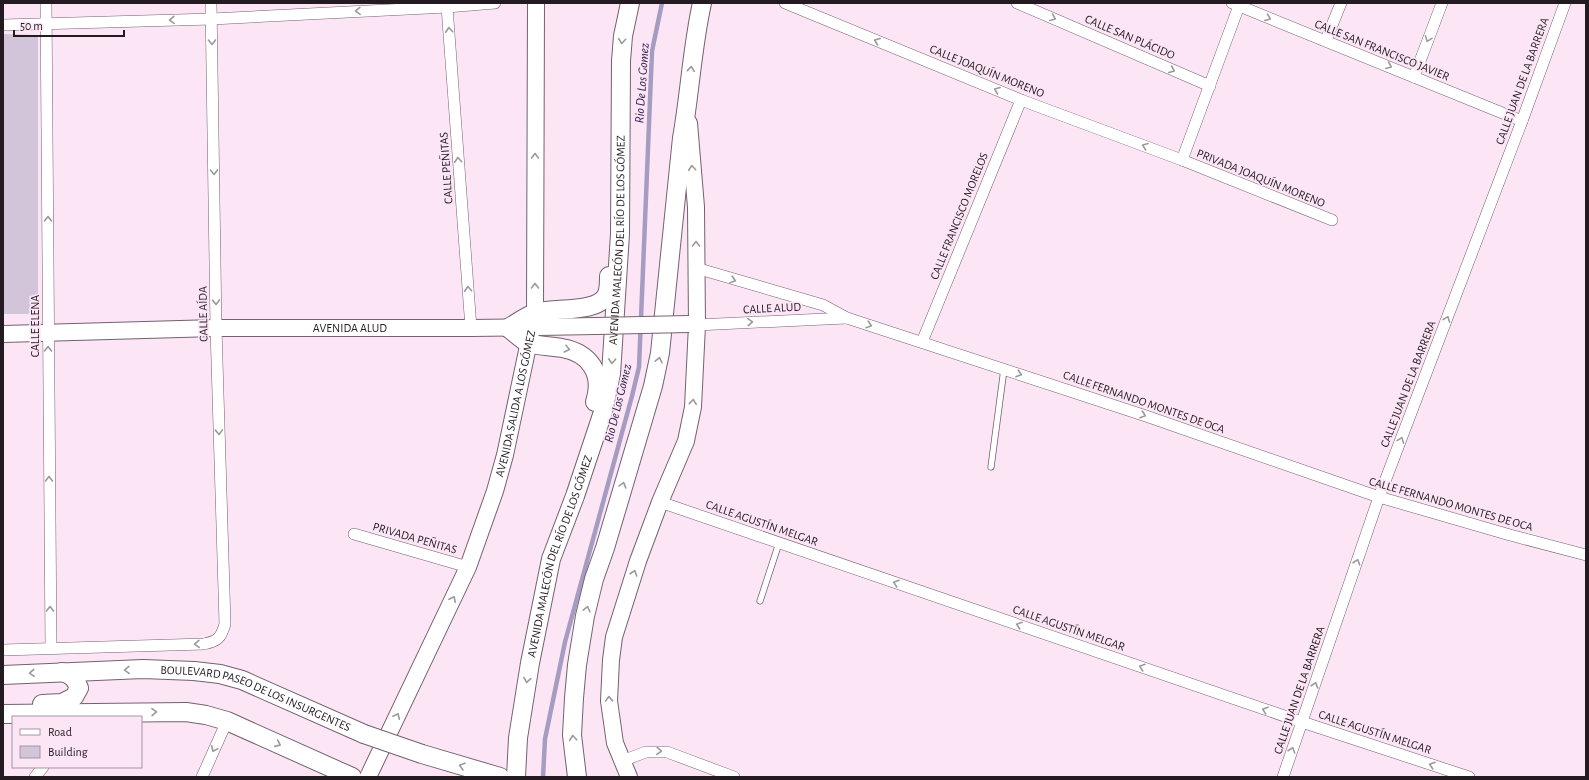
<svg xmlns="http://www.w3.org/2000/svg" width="1589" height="780" viewBox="0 0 1589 780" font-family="'Alegreya Sans',sans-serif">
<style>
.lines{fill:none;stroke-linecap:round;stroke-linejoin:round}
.stream{stroke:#a69cc1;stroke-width:4.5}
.building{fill:#d3c5d9}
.lane-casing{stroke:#73616f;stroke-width:7}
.street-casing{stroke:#73616f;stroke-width:12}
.secondary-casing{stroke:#73616f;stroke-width:18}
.primary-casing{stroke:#73616f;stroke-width:20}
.lane{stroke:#fff;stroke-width:5.5}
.street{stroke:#fff;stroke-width:11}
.secondary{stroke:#fff;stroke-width:16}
.primary{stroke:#fff;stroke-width:18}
.secondary-bridge-casing{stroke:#73616f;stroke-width:18;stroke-linecap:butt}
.primary-bridge-casing{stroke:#73616f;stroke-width:20;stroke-linecap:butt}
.secondary-bridge{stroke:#fff;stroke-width:16}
.primary-bridge{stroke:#fff;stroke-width:18}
.oneway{stroke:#9c989b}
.labels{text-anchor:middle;stroke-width:3.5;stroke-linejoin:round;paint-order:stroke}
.street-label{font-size:12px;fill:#231b21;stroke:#fce6f6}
.water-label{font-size:13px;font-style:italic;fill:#322251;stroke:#fce6f6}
</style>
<rect width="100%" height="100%" fill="#fce6f6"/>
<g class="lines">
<path class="stream" d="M543 777 545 739 565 642 632 396 639 367 652 51 662 3"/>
</g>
<path class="building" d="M3 34 38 35V314H3Z"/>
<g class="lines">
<defs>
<g id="lane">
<path d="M991 467 1004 369"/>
<path d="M760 601 779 543"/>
</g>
<g id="street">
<path d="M46 3 51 648"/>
<path d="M785 3 1021 100 1182 160 1332 220"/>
<path d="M1017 3 1210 86"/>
<path d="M1232 3 1522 121"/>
<path d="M447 7 471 328"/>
<path d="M3 25 212 19 447 7 495 3"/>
<path d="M1326 40 1341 3"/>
<path d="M1414 77 1442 3"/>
<path d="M1182 160 1240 3"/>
<path d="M696 268 823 305 847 318 1146 416 1379 497 1510 535 1586 555"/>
<path d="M697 325 846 318"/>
<path d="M922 342 1021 100"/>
<path d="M660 502 1302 722 1469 777"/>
<path d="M354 534 468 567"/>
<path d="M3 650 204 644C218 641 221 638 225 624L216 328 211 3"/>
<path d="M622 761 646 752H667L734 777"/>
<path d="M35 777 43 767"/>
<path d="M202 777 227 721"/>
<path d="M1283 777 1379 497 1522 121 1565 3"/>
</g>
<g id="secondary">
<path id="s1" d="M3 334 216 328H471L596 326"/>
<path id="s2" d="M368 777 468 567 495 491 505 455 535 313 536 3"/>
<path d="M629 777 615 743 609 701 611 660 614 637 638 561 660 502 686 441 693 407 697 325 696 207 689 123"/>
</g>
<g id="primary">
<path d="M595 402C604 374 590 353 562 348 552 346 536 346 528 343 521 339 514 332 508 328 517 323 526 316 535 313 553 307 599 314 607 294 609 289 609 281 609 276"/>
<path id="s3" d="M3 675 143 669 194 671 220 674 242 680 364 734"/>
<path d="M42 704 62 703 74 697 79 688C75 678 72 675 62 672"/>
<path d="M3 714 186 712 206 715 227 721 352 777"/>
<path d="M422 754 500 777"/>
<path id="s4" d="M516 777 518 738 530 663 551 559 575 496 603 412 611 374 620 234 621 61 623 36 630 3"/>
<path d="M577 777 572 735 574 698 577 665 585 616 594 579 605 548 653 386 660 353 682 138C690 93 692 48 702 3"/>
</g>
</defs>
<use href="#lane" class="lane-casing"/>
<use href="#street" class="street-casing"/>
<use href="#secondary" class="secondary-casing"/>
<use href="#primary" class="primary-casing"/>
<use href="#lane" class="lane"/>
<use href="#street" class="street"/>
<use href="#secondary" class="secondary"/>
<use href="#primary" class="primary"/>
<defs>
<path id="secondary-bridge" d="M596 326 689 324"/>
<path id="primary-bridge" d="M364 734 422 754"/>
</defs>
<use href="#secondary-bridge" class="secondary-bridge-casing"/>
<use href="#primary-bridge" class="primary-bridge-casing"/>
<use href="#secondary-bridge" class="secondary-bridge"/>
<use href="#primary-bridge" class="primary-bridge"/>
</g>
<defs><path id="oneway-chevron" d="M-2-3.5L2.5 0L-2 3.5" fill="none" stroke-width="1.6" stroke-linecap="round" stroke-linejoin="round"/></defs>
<g class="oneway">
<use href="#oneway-chevron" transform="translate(358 11) rotate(177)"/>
<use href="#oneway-chevron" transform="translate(1053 18) rotate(23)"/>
<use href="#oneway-chevron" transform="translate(1268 18) rotate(21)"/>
<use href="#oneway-chevron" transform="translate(172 20) rotate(178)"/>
<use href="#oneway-chevron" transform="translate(449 30) rotate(-94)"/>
<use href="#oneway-chevron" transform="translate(1428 39) rotate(111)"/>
<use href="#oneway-chevron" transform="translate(622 41) rotate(95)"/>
<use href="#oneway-chevron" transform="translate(877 41) rotate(-158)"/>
<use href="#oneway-chevron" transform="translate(212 42) rotate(89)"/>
<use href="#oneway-chevron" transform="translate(1389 66) rotate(23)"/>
<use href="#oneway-chevron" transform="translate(691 69) rotate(-84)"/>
<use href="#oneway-chevron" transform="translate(1172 70) rotate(23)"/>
<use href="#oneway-chevron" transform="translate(997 90) rotate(-158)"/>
<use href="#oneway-chevron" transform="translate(1145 146) rotate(-159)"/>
<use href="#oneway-chevron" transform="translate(535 156) rotate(-90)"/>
<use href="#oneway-chevron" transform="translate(458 160) rotate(-94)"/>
<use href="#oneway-chevron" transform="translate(692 168) rotate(-95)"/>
<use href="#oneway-chevron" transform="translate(214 172) rotate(89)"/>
<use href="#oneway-chevron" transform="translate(48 219) rotate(-90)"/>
<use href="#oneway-chevron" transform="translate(696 244) rotate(-90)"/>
<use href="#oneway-chevron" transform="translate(733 280) rotate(17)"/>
<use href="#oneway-chevron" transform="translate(535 286) rotate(-90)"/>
<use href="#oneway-chevron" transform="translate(468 289) rotate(-94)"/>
<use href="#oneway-chevron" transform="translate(216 302) rotate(89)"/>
<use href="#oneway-chevron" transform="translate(1447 319) rotate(-69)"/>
<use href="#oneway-chevron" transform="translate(750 322) rotate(-3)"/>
<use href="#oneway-chevron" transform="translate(869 325) rotate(18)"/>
<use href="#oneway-chevron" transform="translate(48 349) rotate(-90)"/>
<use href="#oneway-chevron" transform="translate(567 349) rotate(14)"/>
<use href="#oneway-chevron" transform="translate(659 360) rotate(-77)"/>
<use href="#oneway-chevron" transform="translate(612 361) rotate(93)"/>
<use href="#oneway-chevron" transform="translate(1019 374) rotate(18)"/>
<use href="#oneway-chevron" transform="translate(693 402) rotate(-84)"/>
<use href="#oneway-chevron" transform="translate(1143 415) rotate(19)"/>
<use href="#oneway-chevron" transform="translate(219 432) rotate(88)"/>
<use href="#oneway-chevron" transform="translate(1401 440) rotate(-69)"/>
<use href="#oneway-chevron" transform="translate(49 479) rotate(-90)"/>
<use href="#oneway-chevron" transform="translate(623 485) rotate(-74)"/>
<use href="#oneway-chevron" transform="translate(1357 562) rotate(-71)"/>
<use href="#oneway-chevron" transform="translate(634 573) rotate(-71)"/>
<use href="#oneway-chevron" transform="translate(896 583) rotate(-161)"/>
<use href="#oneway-chevron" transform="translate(453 599) rotate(-65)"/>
<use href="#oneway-chevron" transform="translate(50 609) rotate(-90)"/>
<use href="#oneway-chevron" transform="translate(587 609) rotate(-76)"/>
<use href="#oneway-chevron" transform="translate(1019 625) rotate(-161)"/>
<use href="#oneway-chevron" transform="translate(197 644) rotate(178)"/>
<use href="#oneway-chevron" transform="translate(1142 667) rotate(-161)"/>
<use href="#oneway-chevron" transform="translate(127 670) rotate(178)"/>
<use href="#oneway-chevron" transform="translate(32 673) rotate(177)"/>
<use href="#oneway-chevron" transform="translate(527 680) rotate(99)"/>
<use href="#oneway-chevron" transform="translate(1315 685) rotate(-71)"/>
<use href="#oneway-chevron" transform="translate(609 699) rotate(-92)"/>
<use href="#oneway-chevron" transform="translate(1265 710) rotate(-161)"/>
<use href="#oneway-chevron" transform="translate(154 712) rotate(-1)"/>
<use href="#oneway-chevron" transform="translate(397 716) rotate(-65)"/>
<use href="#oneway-chevron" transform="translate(573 738) rotate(-95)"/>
<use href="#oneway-chevron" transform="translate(278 744) rotate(24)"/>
<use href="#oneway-chevron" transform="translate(214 749) rotate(114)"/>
<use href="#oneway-chevron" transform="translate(1292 750) rotate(-71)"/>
<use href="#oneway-chevron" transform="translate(659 751) rotate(2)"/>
<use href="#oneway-chevron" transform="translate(1432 765) rotate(-162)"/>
<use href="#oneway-chevron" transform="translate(462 766) rotate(-164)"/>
</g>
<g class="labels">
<g class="street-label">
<text transform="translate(1130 37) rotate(23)" y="4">CALLE SAN PLÁCIDO</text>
<text transform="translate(1382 50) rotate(22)" y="4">CALLE SAN FRANCISCO JAVIER</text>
<text transform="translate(987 71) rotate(22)" y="4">CALLE JOAQUÍN MORENO</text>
<text transform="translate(1522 81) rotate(-70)" y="4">CALLE JUAN DE LA BARRERA</text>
<text transform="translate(446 168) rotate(-94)" y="4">CALLE PEÑITAS</text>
<text transform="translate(1261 178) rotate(22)" y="4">PRIVADA JOAQUÍN MORENO</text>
<text transform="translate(959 216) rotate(-68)" y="4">CALLE FRANCISCO MORELOS</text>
<text dy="4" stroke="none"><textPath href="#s4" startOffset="550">AVENIDA MALECÓN DEL RÍO DE LOS GÓMEZ</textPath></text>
<text transform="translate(772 308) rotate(-3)" y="4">CALLE ALUD</text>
<text transform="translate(203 314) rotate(-91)" y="4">CALLE AÍDA</text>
<text transform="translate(35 326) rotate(-90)" y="4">CALLE ELENA</text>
<text dy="4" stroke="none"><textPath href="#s1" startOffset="347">AVENIDA ALUD</textPath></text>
<text transform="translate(1408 384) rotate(-69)" y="4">CALLE JUAN DE LA BARRERA</text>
<text transform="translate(1144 402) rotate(19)" y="4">CALLE FERNANDO MONTES DE OCA</text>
<text dy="4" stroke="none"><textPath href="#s2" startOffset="403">AVENIDA SALIDA A LOS GÓMEZ</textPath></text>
<text transform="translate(1451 504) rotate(16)" y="4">CALLE FERNANDO MONTES DE OCA</text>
<text transform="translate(762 523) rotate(19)" y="4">CALLE AGUSTÍN MELGAR</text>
<text transform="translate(415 538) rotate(16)" y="4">PRIVADA PEÑITAS</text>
<text dy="4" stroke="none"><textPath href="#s4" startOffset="226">AVENIDA MALECÓN DEL RÍO DE LOS GÓMEZ</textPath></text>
<text transform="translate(1069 628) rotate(19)" y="4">CALLE AGUSTÍN MELGAR</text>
<text transform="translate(1299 690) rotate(-71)" y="4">CALLE JUAN DE LA BARRERA</text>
<text dy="4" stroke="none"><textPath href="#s3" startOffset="258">BOULEVARD PASEO DE LOS INSURGENTES</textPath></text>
<text transform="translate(1375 732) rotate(18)" y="4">CALLE AGUSTÍN MELGAR</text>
</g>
<g class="water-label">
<text transform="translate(641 83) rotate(-86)" y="5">Rio De Los Gomez</text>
<text transform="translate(617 403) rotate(-76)" y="5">Rio De Los Gomez</text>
</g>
</g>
<rect width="1589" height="780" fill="none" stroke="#231b21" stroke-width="8"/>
<rect x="12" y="716" width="130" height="52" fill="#fce6f6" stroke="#a595a1"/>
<rect x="20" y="729" width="20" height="6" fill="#ffffff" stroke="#a595a1"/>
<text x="48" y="736" font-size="12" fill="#231b21">Road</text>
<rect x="20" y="746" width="20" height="12" fill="#d3c5d9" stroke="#a595a1"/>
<text x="48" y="756" font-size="12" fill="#231b21">Building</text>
<path d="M14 30v6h110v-6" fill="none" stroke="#231b21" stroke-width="2"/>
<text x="20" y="30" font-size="12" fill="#231b21" stroke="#fce6f6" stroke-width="3" paint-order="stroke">50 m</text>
</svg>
